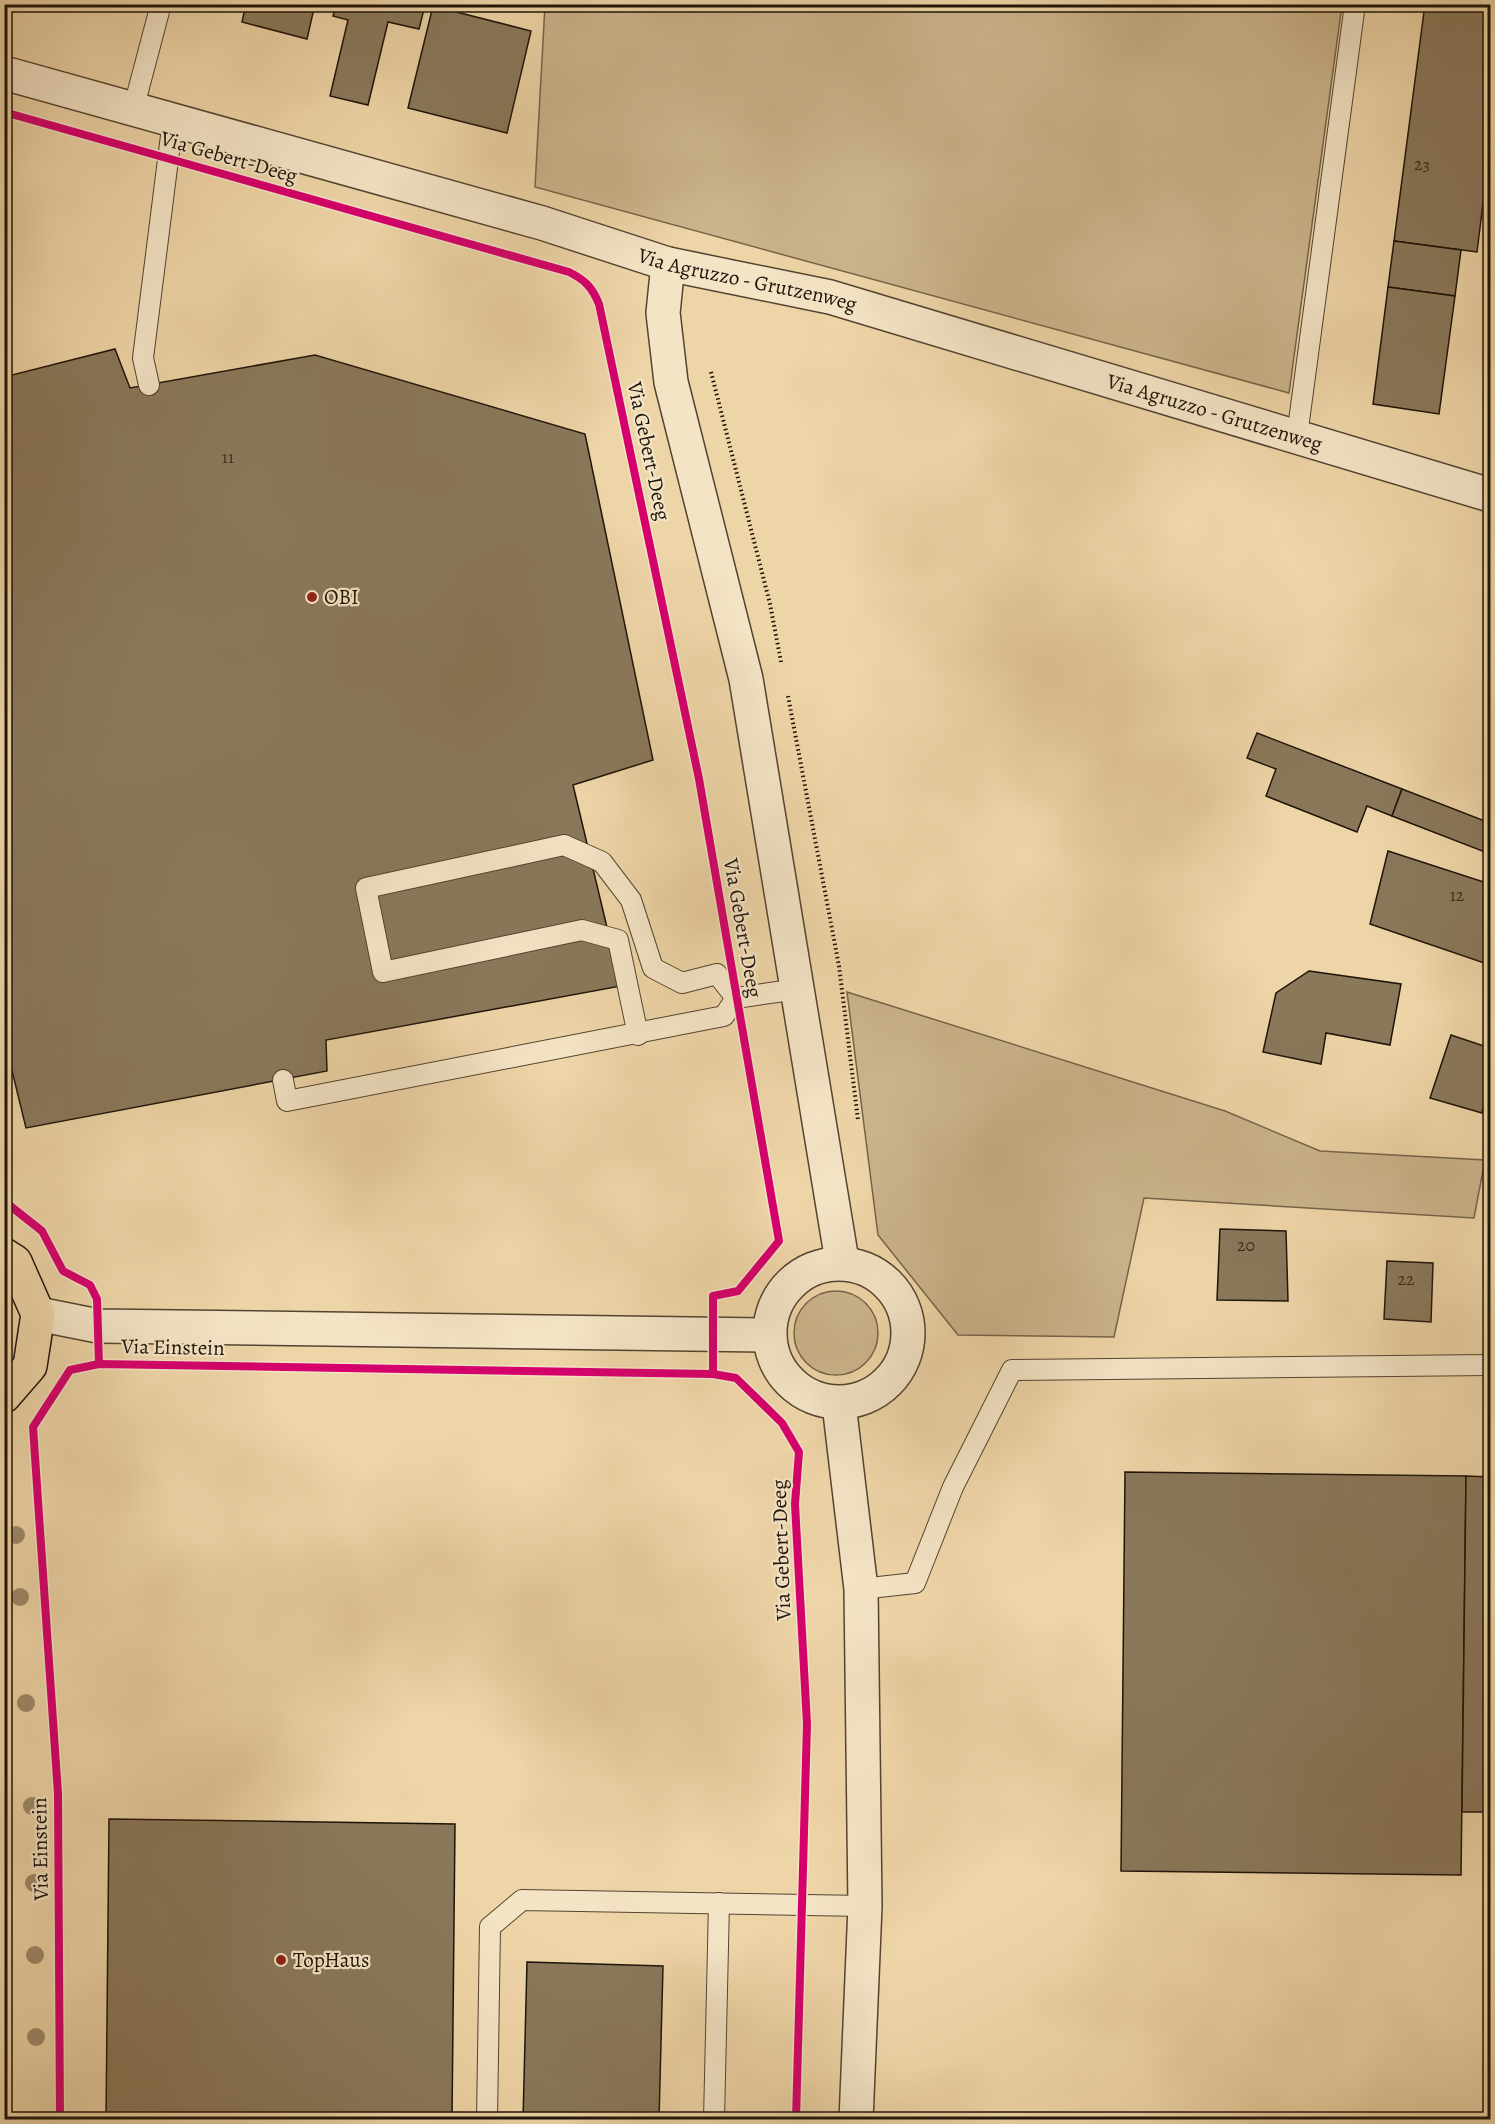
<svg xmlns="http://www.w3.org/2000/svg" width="1495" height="2124" viewBox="0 0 1495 2124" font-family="Alegreya,serif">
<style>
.green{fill:#cbb48c;stroke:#74644a;stroke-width:1.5}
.building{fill:#8a785b;stroke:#1e1409;stroke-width:1.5}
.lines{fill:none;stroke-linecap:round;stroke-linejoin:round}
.service-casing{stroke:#524430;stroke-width:22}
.minor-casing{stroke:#524430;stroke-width:36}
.primary-casing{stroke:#1e1409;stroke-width:36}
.path{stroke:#1e1409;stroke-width:4;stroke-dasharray:1.5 3;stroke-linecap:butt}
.service{stroke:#f4e4c6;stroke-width:20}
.minor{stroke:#f4e4c6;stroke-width:33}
.primary{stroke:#eed5a7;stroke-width:33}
.cycleway-casing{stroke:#f4e4c6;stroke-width:11}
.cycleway{stroke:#d6006c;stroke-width:8}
.tree{fill:#9d8a69}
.poi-dot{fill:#8f2418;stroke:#f4e4c6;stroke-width:2}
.labels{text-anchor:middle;stroke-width:4.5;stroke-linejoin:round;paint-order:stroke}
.number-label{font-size:18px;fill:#392d1e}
.street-label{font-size:21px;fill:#1e1409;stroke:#f4e4c6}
.poi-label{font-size:21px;fill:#1e1409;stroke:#f4e4c6;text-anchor:start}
</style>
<rect width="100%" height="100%" fill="#eed5a7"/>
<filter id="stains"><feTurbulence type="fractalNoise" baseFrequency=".00333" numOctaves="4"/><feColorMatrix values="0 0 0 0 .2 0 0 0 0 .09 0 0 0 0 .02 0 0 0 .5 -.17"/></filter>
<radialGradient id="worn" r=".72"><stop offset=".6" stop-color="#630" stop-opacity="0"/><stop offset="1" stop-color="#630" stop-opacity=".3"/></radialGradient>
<g class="green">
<path d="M545 5H1342L1289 393 535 187Z"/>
<path d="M847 992 1225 1111 1320 1151 1485 1160 1474 1218 1144 1198 1114 1337 958 1335 878 1235Z"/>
<circle cx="836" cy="1333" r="42"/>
</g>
<g class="building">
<path d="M246 4H315L307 39 242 22Z"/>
<path d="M336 4H405L424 9 419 29 388 22 368 105 330 96 348 20 333 16Z"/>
<path d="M1425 4H1490V147L1477 252 1394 241Z"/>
<path d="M433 6 531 31 507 133 408 108Z"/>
<path d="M1394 241 1461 250 1455 296 1388 287Z"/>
<path d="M1388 287 1455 296 1439 414 1373 404Z"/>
<path d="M115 349 130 388 315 355 585 434 653 760 573 785 621 986 326 1040 327 1071 26 1128 4 1038V377Z"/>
<path d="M1257 733 1402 789 1392 816 1367 806 1357 832 1266 796 1276 769 1247 758Z"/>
<path d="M1402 789 1490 823V854L1392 816Z"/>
<path d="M1388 851 1490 884V965L1370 924Z"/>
<path d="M1309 971 1401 984 1390 1045 1326 1033 1321 1064 1263 1052 1276 993Z"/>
<path d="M1451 1035 1490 1048V1072L1482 1113 1430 1098Z"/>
<path d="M1220 1229 1286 1231 1288 1301 1217 1300Z"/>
<path d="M1387 1261 1433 1263 1431 1322 1384 1319Z"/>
<path d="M1125 1472 1466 1476 1461 1875 1121 1871Z"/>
<path d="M1466 1476 1490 1477V1812H1462Z"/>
<path d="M109 1819 455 1824 452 2120H106Z"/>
<path d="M527 1962 663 1966 659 2120H523Z"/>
</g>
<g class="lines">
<defs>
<g id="service">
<path d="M133 110 161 4"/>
<path d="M149 385 143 358 173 120"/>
<path d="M1297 436 1355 4"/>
<path d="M638 1035 618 940 582 930 383 972 366 888 564 845 602 862 631 900 653 968 682 983 717 974 736 998"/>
<path d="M283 1080 287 1101 724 1016 736 998 798 989"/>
<path d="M861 1589 915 1583 953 1487 1012 1370 1490 1365"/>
<path d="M487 2120 490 1927 522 1900 865 1906"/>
<path d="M714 2120 719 1903"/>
</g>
<g id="minor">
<path id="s1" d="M4 73 542 223 668 264 830 297 1490 495"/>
<path d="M668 264 663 313 671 382 746 679 842 1261"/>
<circle cx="839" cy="1333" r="69"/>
<path d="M38 1314 98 1326 769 1335"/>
<path d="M839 1404 861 1589 865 1906 856 2120"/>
</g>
<path id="primary" d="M4 1255 15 1262 38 1314 30 1366 4 1396"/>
</defs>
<use href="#service" class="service-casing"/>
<use href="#minor" class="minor-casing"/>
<use href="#primary" class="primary-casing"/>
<g class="path">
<path d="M711 372 770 604 781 662"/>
<path d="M788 696 839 966 858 1120"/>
</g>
<use href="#service" class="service"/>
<use href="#minor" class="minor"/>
<use href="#primary" class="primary"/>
<defs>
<g id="cycleway">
<path d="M4 112 569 272C585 280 592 287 599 304L699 779 779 1241 738 1291 713 1296V1374L736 1378 782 1423 799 1452 795 1504 807 1724 796 2120"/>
<path d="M4 1201 42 1231 63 1271 90 1285 97 1299 99 1364"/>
<path d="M60 2120 58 1794 33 1427 70 1370 99 1364 713 1374"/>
</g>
</defs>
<use href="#cycleway" class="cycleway-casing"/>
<use href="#cycleway" class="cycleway"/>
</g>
<g class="tree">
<circle cx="16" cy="1535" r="9"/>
<circle cx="20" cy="1597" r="9"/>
<circle cx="26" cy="1703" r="9"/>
<circle cx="32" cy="1806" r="9"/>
<circle cx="34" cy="1883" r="9"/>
<circle cx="35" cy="1955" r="9"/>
<circle cx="36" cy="2037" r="9"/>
</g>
<g class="poi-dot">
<circle cx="312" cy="597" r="6"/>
<circle cx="281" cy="1960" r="6"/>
</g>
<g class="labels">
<g class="number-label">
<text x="1422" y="170">23</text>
<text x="228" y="463">11</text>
<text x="1457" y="901">12</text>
<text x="1246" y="1251">20</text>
<text x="1406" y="1285">22</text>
</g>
<g class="street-label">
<text transform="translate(229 157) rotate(16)" y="7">Via Gebert-Deeg</text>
<text dy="7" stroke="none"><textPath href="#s1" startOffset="772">Via Agruzzo - Grutzenweg</textPath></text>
<text dy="7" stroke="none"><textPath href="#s1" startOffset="1258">Via Agruzzo - Grutzenweg</textPath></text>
<text transform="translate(649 451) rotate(78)" y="7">Via Gebert-Deeg</text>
<text transform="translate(743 928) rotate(80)" y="7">Via Gebert-Deeg</text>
<text transform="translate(173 1347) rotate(1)" y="7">Via Einstein</text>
<text transform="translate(781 1550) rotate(-92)" y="7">Via Gebert-Deeg</text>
<text transform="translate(40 1849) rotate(-91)" y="7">Via Einstein</text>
</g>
<g class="poi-label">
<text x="324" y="604">OBI</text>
<text x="293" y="1967">TopHaus</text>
</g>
</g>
<rect width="1495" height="2124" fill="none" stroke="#eed5a7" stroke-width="24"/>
<rect x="6" y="6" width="1483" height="2112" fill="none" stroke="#1e1409" stroke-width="3"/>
<rect x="12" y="12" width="1471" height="2100" fill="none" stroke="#1e1409" stroke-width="1.5"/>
<rect width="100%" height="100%" filter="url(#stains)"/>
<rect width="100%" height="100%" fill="url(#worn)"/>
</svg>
